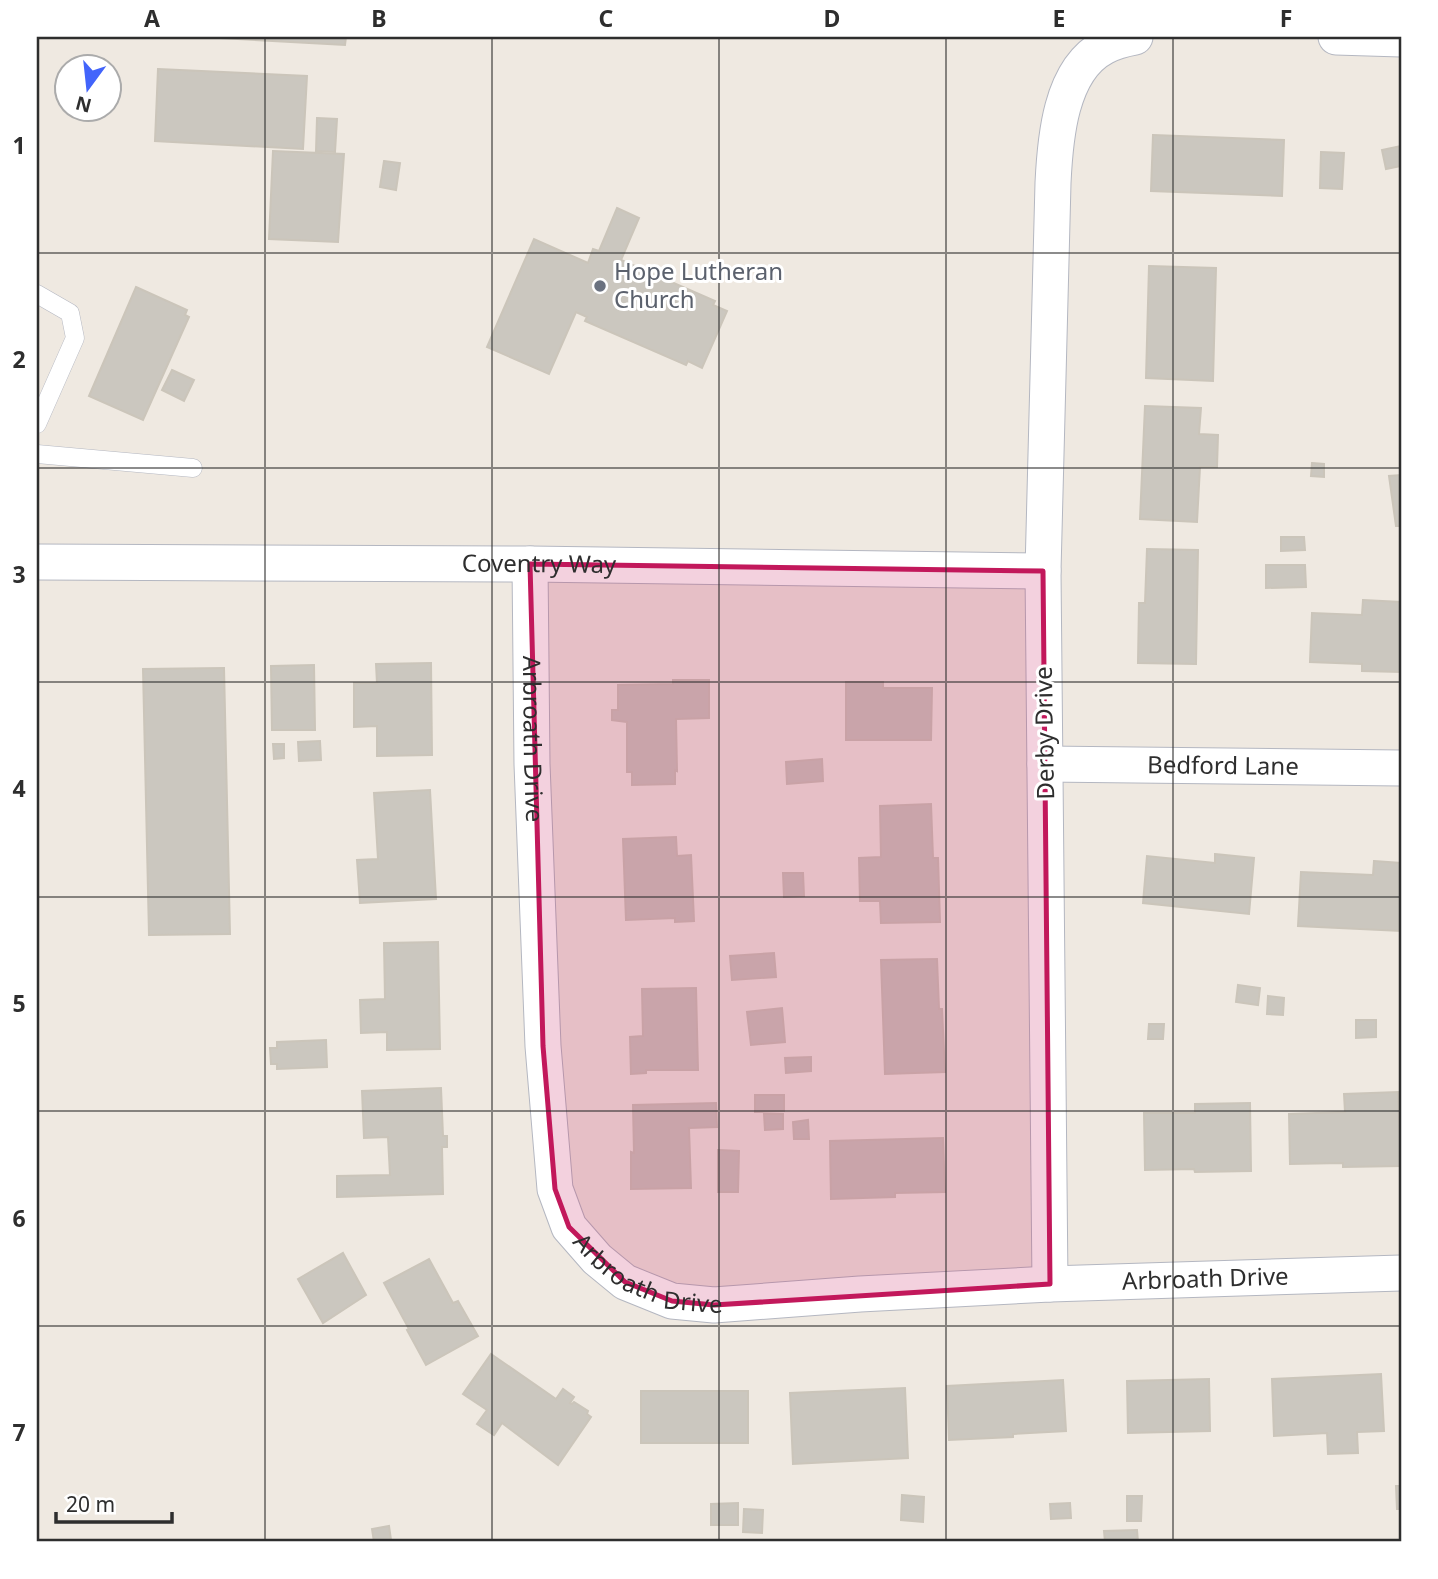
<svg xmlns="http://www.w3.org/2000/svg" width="1438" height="1579" viewBox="0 0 1438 1579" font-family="'Noto Sans',sans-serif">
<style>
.building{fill:#cbc7bf;stroke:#cbc5ba;stroke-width:2}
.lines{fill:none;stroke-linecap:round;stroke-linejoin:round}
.lane-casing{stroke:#b4b7c1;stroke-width:19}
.street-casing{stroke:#b4b7c1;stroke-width:37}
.lane{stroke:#fff;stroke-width:18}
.street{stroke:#fff;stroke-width:35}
.marked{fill:#c2185b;fill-opacity:0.2;stroke:#c2185b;stroke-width:5;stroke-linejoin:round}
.grid{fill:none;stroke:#2e2e2e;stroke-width:2;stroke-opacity:0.55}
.worship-dot{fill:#6b7280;stroke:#fff;stroke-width:2.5}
.labels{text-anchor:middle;stroke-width:6;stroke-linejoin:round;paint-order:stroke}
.worship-label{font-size:24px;fill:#5b616d;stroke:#fff;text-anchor:start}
.street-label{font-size:24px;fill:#2e2e2e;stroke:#fff}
.neatline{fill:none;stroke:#2e2e2e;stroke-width:2.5}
.grid-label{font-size:23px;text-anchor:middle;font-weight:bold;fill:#2e2e2e}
</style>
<rect width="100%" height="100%" fill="#efe9e1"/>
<g class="building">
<path d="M201 37H346L345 45Z"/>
<path d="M158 69 307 76 303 149 155 141Z"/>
<path d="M317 118 337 119 335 152 316 151Z"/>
<path d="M1153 135 1284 140 1282 196 1151 191Z"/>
<path d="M1401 146V166L1386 169 1382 150Z"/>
<path d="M273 151 344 154 338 242 269 239Z"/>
<path d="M1321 152 1344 153 1342 189 1320 188Z"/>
<path d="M384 161 400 163 396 190 380 187Z"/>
<path d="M617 208 639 218 621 260 715 301 713 305 727 311 702 368 688 361 686 365 585 321 587 317 576 312 549 374 487 347 534 239 588 263 593 249 599 251Z"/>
<path d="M1149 266 1216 268 1213 381 1146 378Z"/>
<path d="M136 287 187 310 185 315 189 317 143 420 89 396Z"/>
<path d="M172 370 194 380 184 401 162 390Z"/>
<path d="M1145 406 1201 408 1199 434 1218 435 1217 467H1200L1197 522 1140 519Z"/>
<path d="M1312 463 1324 464V477L1311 476Z"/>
<path d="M1401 475V526H1396L1389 476Z"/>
<path d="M1281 537H1304L1305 550 1281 551Z"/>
<path d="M1147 549 1198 550 1196 664 1138 663 1139 603H1145Z"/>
<path d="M1266 565H1305L1306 587 1266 588Z"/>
<path d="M1363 600 1401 602V672L1362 671V664L1310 662 1312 613 1362 615Z"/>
<path d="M431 663 432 755 377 756V726L354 727V683H377L376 664Z"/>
<path d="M314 665 315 730H272L271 666Z"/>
<path d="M224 668 230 934 149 935 143 669Z"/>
<path d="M673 680H709V718L676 719 677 771 675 770V784L632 785V772H627V722L612 720V710H618V685L673 684Z"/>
<path d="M846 682H883V688H932L931 740H846Z"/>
<path d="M320 741 321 760 299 761 298 742Z"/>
<path d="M273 744H284V758L274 759Z"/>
<path d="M822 759 823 781 787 784 786 762Z"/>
<path d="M430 790 436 899 360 903 357 860 378 859 374 793Z"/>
<path d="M931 804 933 858H938L940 922 881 923 880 901H860L859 858 881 857 880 806Z"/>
<path d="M676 837 677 856 691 855 694 921 675 922V918L626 920 623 839Z"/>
<path d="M1215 854 1254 858 1249 914 1143 903 1147 856 1215 863Z"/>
<path d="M1374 861 1401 863V931L1298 926 1301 872 1373 875Z"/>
<path d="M783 873H803L804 896 784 897Z"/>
<path d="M438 942 440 1049 387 1050V1032L361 1033 360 1000 385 999 384 943Z"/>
<path d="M774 953 776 977 732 980 730 956Z"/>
<path d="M937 959 939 1009H942L945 1072 885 1074 881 960Z"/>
<path d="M1238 985 1260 988 1258 1005 1236 1002Z"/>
<path d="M696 988 698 1070H646V1073L631 1074 630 1037 643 1036 642 989Z"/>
<path d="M1268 996 1284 998 1283 1015 1267 1014Z"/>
<path d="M782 1008 785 1042 751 1045 747 1012Z"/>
<path d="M1356 1020H1376V1037L1356 1038Z"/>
<path d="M1149 1024H1164L1163 1039H1148Z"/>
<path d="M326 1040 327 1067 277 1069V1064H271L270 1048H277V1042Z"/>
<path d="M811 1057V1071L786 1073 785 1058Z"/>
<path d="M441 1088 443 1136H447V1147H442L443 1194 337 1197V1176L390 1175 388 1137 364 1138 362 1091Z"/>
<path d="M1398 1092 1401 1166 1343 1167V1163L1290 1164 1289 1114 1345 1112 1344 1094Z"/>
<path d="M755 1095H784V1111L755 1112Z"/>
<path d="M716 1103 717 1127 689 1128 691 1188 631 1189V1152L634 1153 633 1105Z"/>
<path d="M1250 1103 1251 1171 1195 1172 1194 1169 1145 1170 1144 1113H1195V1104Z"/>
<path d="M764 1114H783V1129L765 1130Z"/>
<path d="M808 1120 809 1139H794L793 1122Z"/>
<path d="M943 1138 945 1192 895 1193V1197L831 1199 830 1141Z"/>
<path d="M718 1150 739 1151 738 1192H718Z"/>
<path d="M343 1253 366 1295 323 1323 298 1279Z"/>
<path d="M429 1259 453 1303 458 1301 478 1336 426 1365 407 1330 409 1329 384 1283Z"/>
<path d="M491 1354 556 1399 563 1389 574 1397 570 1403 572 1404 574 1402 588 1411 587 1414 591 1417 558 1465 502 1423 494 1435 477 1424 487 1410 463 1394Z"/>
<path d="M1381 1374 1384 1431 1357 1432 1358 1453 1328 1454 1327 1433 1274 1436 1272 1379Z"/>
<path d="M1209 1379 1210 1431 1128 1433 1127 1381Z"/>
<path d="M1063 1380 1066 1431 1013 1434V1437L949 1440 947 1386Z"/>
<path d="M905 1388 908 1458 793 1464 790 1393Z"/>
<rect x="641" y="1391" width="107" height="52"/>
<path d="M1396 1486H1401V1509H1397Z"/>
<path d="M902 1495 924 1497 923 1522 901 1520Z"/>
<path d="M1127 1496H1142L1141 1521H1127Z"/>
<path d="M738 1503V1525H711V1504Z"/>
<path d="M1070 1503 1071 1518 1051 1519 1050 1504Z"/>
<path d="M744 1509 763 1510 762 1533 743 1532Z"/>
<path d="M389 1526 391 1540 374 1542 372 1529Z"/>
<path d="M1137 1530 1138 1542H1105L1104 1531Z"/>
</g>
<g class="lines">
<defs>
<g id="lane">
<path d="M37 294 70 313 75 338 37 424"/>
<path d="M37 454 193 468"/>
</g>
<g id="street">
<path d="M1336 37 1401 39"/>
<path id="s1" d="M37 562 530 564 1043 571"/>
<path id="s2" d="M530 564 532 764 543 1046 555 1189 569 1227 597 1259 625 1282 672 1301 714 1305 860 1294 1050 1284 1401 1273"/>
<path id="s3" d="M1045 764 1401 768"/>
<path d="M1050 1284 1043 571 1053 183C1055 140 1060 70 1104 47 1113 42 1124 39 1135 37"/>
</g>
</defs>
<use href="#lane" class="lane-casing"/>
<use href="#street" class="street-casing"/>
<use href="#lane" class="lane"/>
<use href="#street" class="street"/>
</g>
<path class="marked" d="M530 564 1043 571 1050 1284 714 1305 672 1301 625 1282 569 1227 555 1189 543 1046Z"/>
<path class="grid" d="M265 37V1542M492 37V1542M719 37V1542M946 37V1542M1173 37V1542M37 253H1401M37 468H1401M37 682H1401M37 897H1401M37 1111H1401M37 1326H1401"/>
<circle class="worship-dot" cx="600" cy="286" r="7"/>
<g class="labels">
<g class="worship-label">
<text x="614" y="280">Hope Lutheran<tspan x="614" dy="28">Church</tspan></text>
</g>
<g class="street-label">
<text dy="8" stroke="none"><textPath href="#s1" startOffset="502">Coventry Way</textPath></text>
<text transform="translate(1045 733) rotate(-91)" y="8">Derby Drive</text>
<text dy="8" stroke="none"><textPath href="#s2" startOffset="175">Arbroath Drive</textPath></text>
<text dy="8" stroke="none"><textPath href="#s3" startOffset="178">Bedford Lane</textPath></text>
<text dy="8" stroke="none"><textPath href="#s2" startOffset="763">Arbroath Drive</textPath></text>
<text dy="8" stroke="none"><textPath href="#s2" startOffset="1330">Arbroath Drive</textPath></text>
</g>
</g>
<rect width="1438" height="1579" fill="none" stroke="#ffffff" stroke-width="77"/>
<g transform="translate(88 88) rotate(195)"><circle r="33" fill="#ffffff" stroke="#ababab" stroke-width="2"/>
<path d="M0-5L12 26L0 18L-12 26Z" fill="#4264fb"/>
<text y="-10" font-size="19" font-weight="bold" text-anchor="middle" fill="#2e2e2e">N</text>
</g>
<path d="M56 1512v10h116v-10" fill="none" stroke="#2e2e2e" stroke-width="3.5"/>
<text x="66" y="1512" font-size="21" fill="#2e2e2e" stroke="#ffffff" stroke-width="5" paint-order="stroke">20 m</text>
<rect x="38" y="38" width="1362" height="1502" class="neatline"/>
<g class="grid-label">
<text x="152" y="27">A</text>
<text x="379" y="27">B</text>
<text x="606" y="27">C</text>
<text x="832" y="27">D</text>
<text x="1059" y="27">E</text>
<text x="1286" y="27">F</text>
<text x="19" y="154">1</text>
<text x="19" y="368">2</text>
<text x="19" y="583">3</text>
<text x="19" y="797">4</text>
<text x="19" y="1012">5</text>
<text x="19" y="1227">6</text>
<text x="19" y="1441">7</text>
</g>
</svg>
